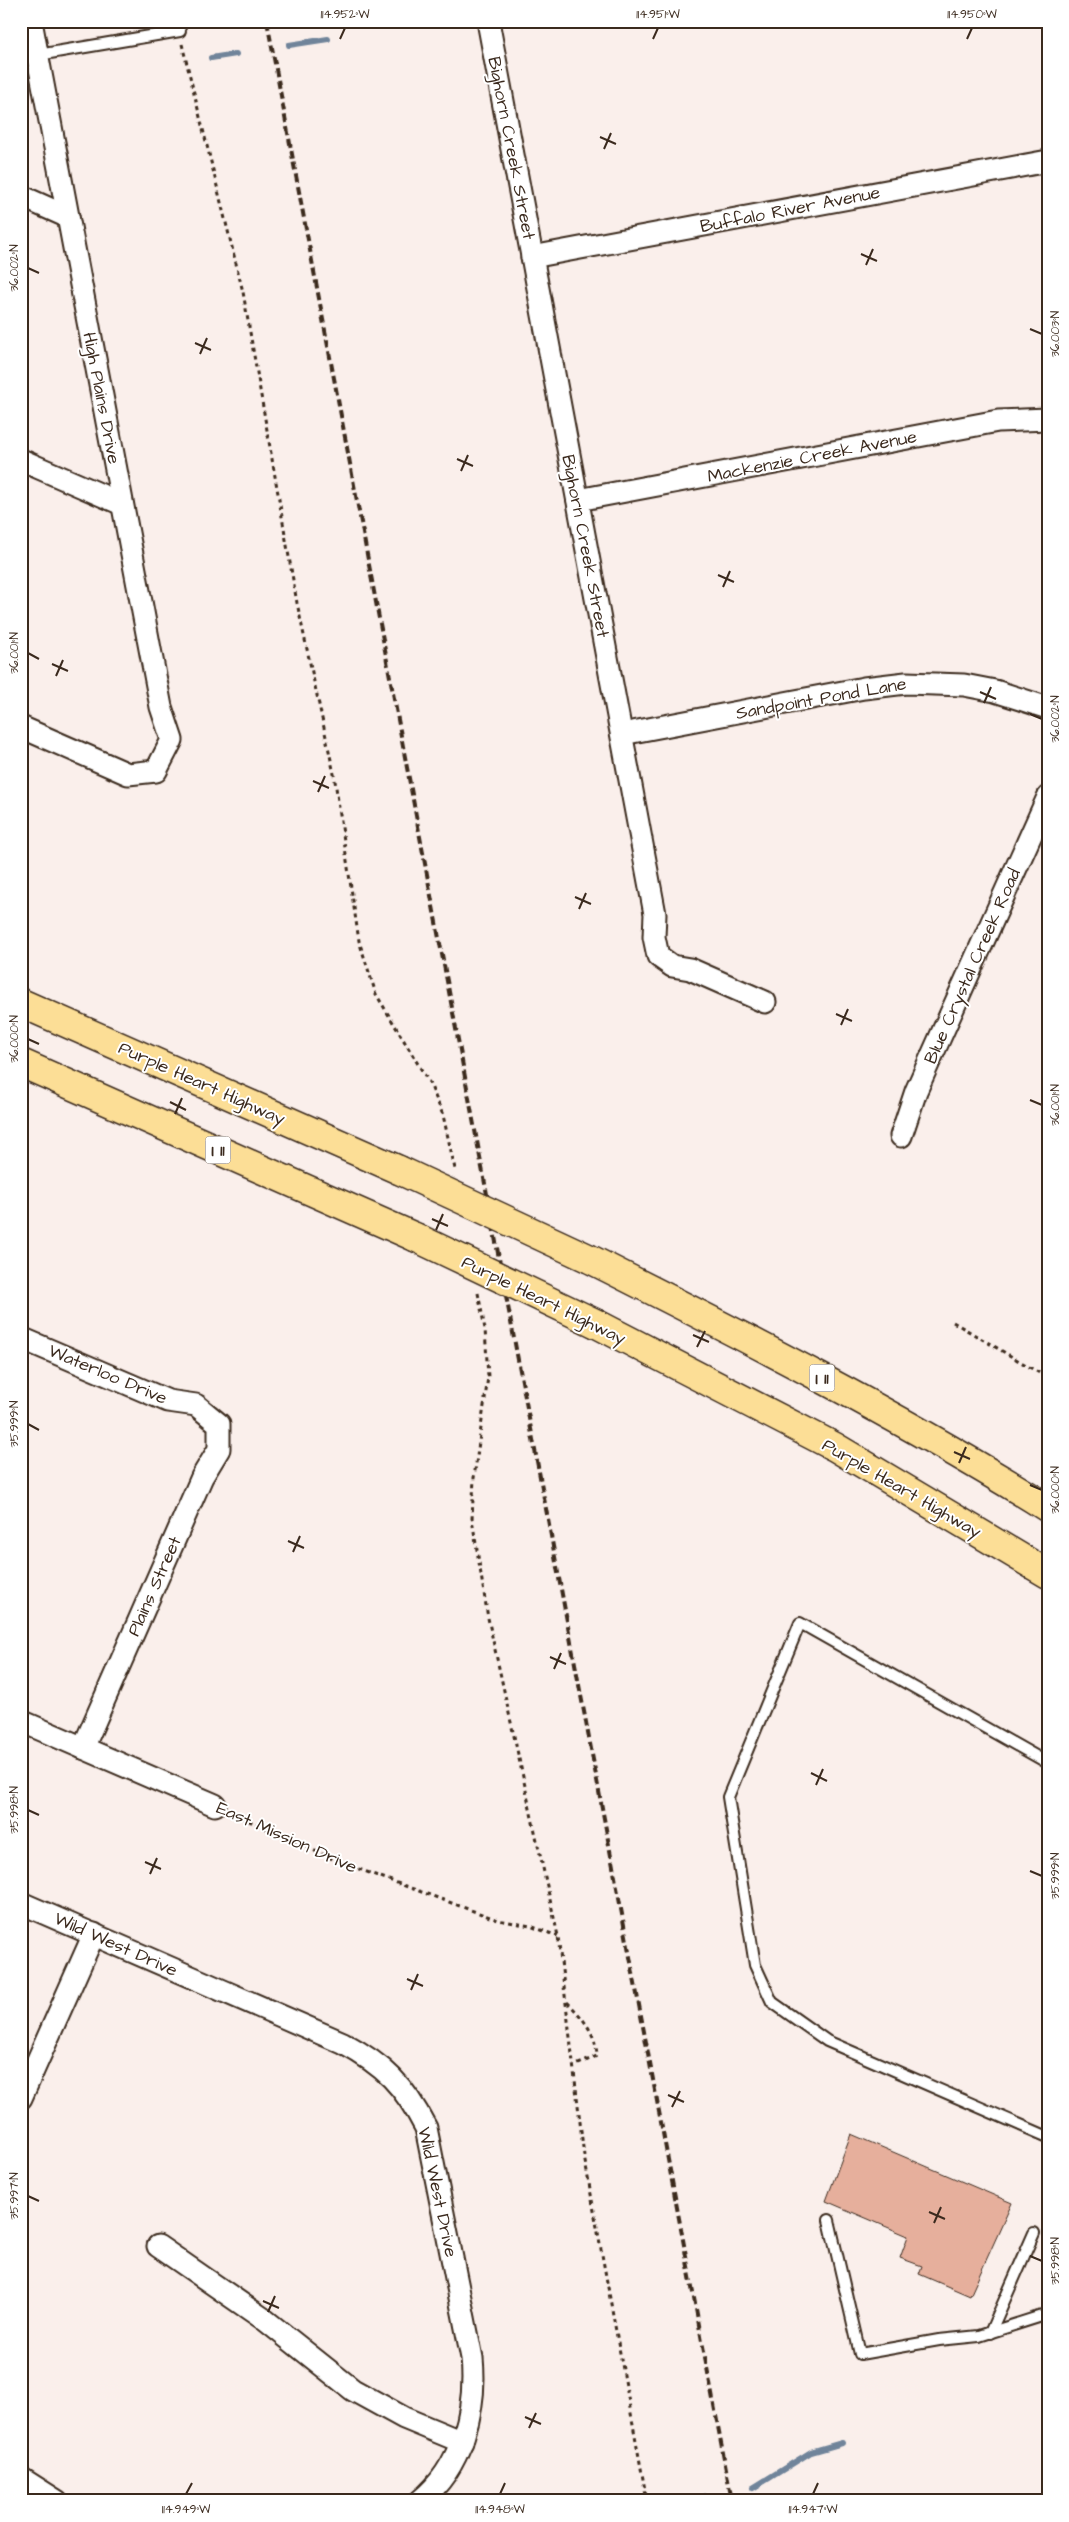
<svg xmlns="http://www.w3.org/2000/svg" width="1069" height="2522" viewBox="0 0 1069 2522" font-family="'Architects Daughter',sans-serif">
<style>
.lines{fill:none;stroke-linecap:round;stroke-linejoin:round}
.stream{stroke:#6f849a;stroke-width:6}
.building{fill:#e6af9c;stroke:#3b2a1e}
.service-casing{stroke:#3b2a1e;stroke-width:14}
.minor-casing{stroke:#3b2a1e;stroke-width:25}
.motorway-casing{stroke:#3b2a1e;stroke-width:31}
.path{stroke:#3b2a1e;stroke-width:3;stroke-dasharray:4 4;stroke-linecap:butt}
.service{stroke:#fff;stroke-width:10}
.minor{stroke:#fff;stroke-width:21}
.motorway{stroke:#fcde96;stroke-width:28}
.rail{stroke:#3b2a1e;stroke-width:4;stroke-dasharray:8 4;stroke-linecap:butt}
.motorway-bridge-casing{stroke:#3b2a1e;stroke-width:31;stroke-linecap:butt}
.motorway-bridge{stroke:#fcde96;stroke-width:28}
.ticks{fill:none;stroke:#3b2a1e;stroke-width:2}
.labels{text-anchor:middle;stroke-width:4;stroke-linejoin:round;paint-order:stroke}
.shield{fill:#fff;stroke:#766a62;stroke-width:1}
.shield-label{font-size:16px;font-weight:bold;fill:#3b2a1e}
.street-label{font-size:18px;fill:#3b2a1e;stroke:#fff}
.neatline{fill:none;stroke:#3b2a1e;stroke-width:2}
.ticks-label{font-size:12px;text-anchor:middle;fill:#3b2a1e}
</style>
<rect width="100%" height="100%" fill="#faefeb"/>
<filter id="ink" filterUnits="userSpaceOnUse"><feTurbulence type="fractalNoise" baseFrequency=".02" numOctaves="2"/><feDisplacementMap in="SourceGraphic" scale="10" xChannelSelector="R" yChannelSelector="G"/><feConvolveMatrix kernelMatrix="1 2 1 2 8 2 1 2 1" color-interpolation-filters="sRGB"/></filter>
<g filter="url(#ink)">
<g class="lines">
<g class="stream">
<path d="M289 45 328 39"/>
<path d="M211 58 236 54"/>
<path d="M753 2488 811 2452 842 2443"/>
<path d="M687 2501 708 2496"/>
</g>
</g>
<path class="building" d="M851 2134 1012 2203 970 2296 919 2274 922 2266 900 2258 908 2236 826 2201Z"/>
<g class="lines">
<defs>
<g id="service">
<path d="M38 55 180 31"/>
<path d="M1048 1763 800 1623 728 1797 755 1965 772 2002 827 2041 1048 2137"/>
<path d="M829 2220 860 2354 939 2340 979 2336 1048 2314"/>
<path d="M990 2333 1034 2233"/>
</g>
<g id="minor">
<path d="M488 21 655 914 654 937 658 956 672 966 690 969 765 1002"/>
<path d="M21 196 68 217"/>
<path d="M532 257 1048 161"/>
<path d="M21 460 122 504"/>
<path d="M578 500 998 421 1048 419"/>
<path d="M21 727 128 774 156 771 172 740 161 707 31 21"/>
<path d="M622 734 864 688 906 683 964 685 995 691 1048 708"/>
<path d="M901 1136 916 1091 1048 797"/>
<path d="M21 1338 168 1401 196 1405 219 1424V1449L202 1477 83 1748"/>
<path d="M21 1721 215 1805"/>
<path d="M21 1903 343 2043C385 2066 404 2085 426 2128L472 2358C477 2409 462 2467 420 2501"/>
<path d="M21 2098 94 1934"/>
<path d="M158 2246 265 2320 353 2390 404 2418 462 2442"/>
<path d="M21 2478 57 2501"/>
</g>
<g id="motorway">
<path d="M21 1003 399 1170"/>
<path d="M21 1063 415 1237"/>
<path d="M590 1259C745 1337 900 1416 1048 1508"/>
<path d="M597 1324 835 1447 1048 1574"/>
</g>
</defs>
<use href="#service" class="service-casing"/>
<use href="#minor" class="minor-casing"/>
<use href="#motorway" class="motorway-casing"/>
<g class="path">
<path d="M182 44 243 292 297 603 334 774 359 941 376 994 430 1084 443 1115 455 1169"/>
<path d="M478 1293 485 1329 488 1377 474 1478 472 1519 488 1618 558 1936 584 2156 647 2501"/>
<path d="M953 1322 1048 1378"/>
<path d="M234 1814 337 1861 498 1920 530 1926 558 1936"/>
<path d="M567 2002C583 2018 596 2033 597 2056L574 2066"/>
</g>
<use href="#service" class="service"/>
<use href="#minor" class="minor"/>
<use href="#motorway" class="motorway"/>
<path class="rail" d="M267 21 732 2501"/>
<defs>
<g id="motorway-bridge">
<path d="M399 1170 590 1259"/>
<path d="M415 1237 597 1324"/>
</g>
</defs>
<use href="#motorway-bridge" class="motorway-bridge-casing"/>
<use href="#motorway-bridge" class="motorway-bridge"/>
</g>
</g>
<path class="ticks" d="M340 39 345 28M653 39 658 28M967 39 972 28M600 137 616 144M604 149 611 133M861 254 877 261M866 265 873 249M28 268 39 273M1030 329 1042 334M195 343 211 350M200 354 207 338M457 459 473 466M461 471 468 455M718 575 734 582M723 587 730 571M28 653 39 659M52 664 68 671M56 676 63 660M980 692 996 699M984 703 991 687M1030 714 1042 719M313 781 329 788M318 792 325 776M575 897 591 904M579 909 586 893M836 1014 852 1021M841 1025 848 1009M28 1039 39 1044M1030 1100 1042 1105M170 1102 186 1110M175 1114 182 1098M432 1219 448 1226M436 1230 443 1214M693 1335 709 1342M697 1347 705 1331M28 1424 39 1430M954 1452 970 1459M959 1463 966 1447M1030 1485 1042 1490M288 1541 304 1548M293 1552 300 1536M550 1657 566 1664M554 1669 561 1653M811 1773 827 1781M816 1785 823 1769M28 1810 39 1815M145 1862 161 1869M1030 1871 1042 1876M150 1874 157 1858M407 1979 423 1986M411 1990 418 1974M668 2095 684 2102M672 2107 680 2091M28 2196 39 2201M929 2212 945 2219M934 2223 941 2207M1030 2256 1042 2261M263 2301 279 2308M268 2312 275 2296M525 2417 541 2424M529 2428 536 2413M186 2494 192 2483M500 2494 505 2483M813 2494 818 2483"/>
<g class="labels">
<g class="shield">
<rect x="205.5" y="1136.5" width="25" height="27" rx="4"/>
<rect x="809.5" y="1364.5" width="25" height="27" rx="4"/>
</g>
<g class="shield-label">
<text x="218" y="1156">I 11</text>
<text x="822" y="1384">I 11</text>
</g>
<g class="street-label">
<text transform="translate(512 148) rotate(79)" y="6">Bighorn Creek Street</text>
<text transform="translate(790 209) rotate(-11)" y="6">Buffalo River Avenue</text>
<text transform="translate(102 398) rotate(79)" y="6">High Plains Drive</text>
<text transform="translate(812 456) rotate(-11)" y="6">Mackenzie Creek Avenue</text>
<text transform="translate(586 546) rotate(79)" y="6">Bighorn Creek Street</text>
<text transform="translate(821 698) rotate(-10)" y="6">Sandpoint Pond Lane</text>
<text transform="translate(972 966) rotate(-66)" y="6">Blue Crystal Creek Road</text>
<text transform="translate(202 1083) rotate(24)" y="6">Purple Heart Highway</text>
<text transform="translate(544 1300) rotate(26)" y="6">Purple Heart Highway</text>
<text transform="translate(108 1374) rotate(23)" y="6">Waterloo Drive</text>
<text transform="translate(902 1488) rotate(30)" y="6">Purple Heart Highway</text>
<text transform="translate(154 1586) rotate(-66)" y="6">Plains Street</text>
<text transform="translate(287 1837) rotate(24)" y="6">East Mission Drive</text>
<text transform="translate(116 1944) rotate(24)" y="6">Wild West Drive</text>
<text transform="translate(438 2192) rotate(78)" y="6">Wild West Drive</text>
</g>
</g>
<rect width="1069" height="2522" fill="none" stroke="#fff" stroke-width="55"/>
<rect x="28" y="28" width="1014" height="2466" class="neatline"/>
<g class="ticks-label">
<text x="345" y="18">114.952°W</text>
<text x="658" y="18">114.951°W</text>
<text x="972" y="18">114.950°W</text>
<text transform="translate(14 268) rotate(-90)" y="4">36.002°N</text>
<text transform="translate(1055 334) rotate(-90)" y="4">36.003°N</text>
<text transform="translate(14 653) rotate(-90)" y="4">36.001°N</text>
<text transform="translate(1055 719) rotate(-90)" y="4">36.002°N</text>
<text transform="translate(14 1039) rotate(-90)" y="4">36.000°N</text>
<text transform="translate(1055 1105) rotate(-90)" y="4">36.001°N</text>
<text transform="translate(14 1424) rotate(-90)" y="4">35.999°N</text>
<text transform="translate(1055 1490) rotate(-90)" y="4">36.000°N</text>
<text transform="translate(14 1810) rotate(-90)" y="4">35.998°N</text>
<text transform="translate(1055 1876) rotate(-90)" y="4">35.999°N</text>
<text transform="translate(14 2196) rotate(-90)" y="4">35.997°N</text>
<text transform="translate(1055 2261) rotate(-90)" y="4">35.998°N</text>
<text x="186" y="2513">114.949°W</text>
<text x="500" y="2513">114.948°W</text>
<text x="813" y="2513">114.947°W</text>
</g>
</svg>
